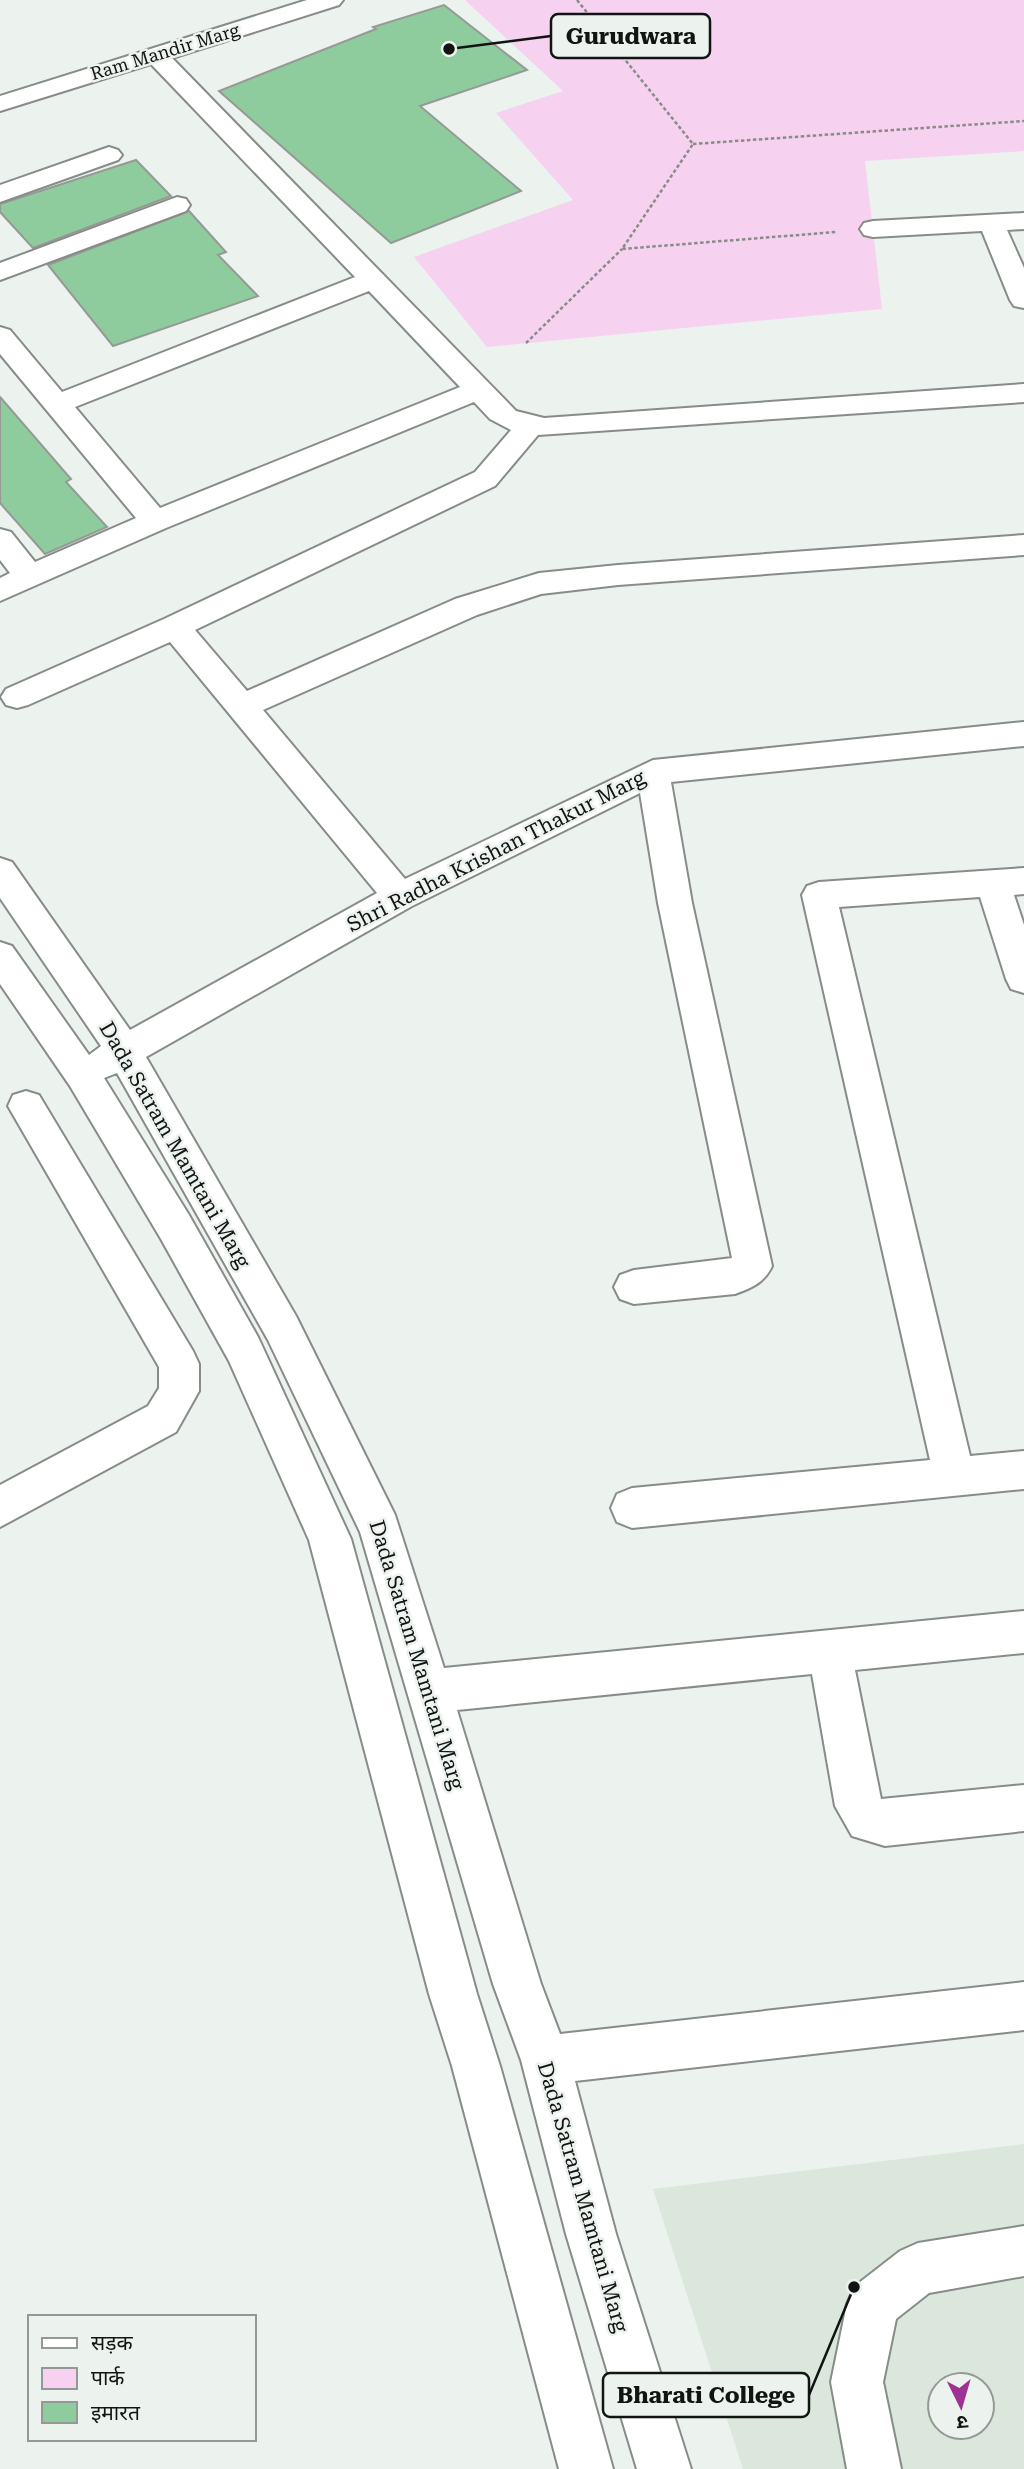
<svg xmlns="http://www.w3.org/2000/svg" width="1024" height="2469" viewBox="0 0 1024 2469" font-family="'Roboto Serif','Noto Sans Devanagari',serif">
<style>
.built{fill:#dbe7dd;fill-rule:evenodd}
.green{fill:#f6d2f0}
.building{fill:#8fcc9d;stroke:#959a96;stroke-width:2}
.lines{fill:none;stroke-linecap:round;stroke-linejoin:round}
.minor-casing{stroke:#878c88;stroke-width:4}
.path{stroke:#878c89;stroke-width:2.5;stroke-dasharray:3.5 2.5;stroke-linecap:butt}
.minor{fill:#fff;fill-rule:evenodd}
.labels{text-anchor:middle;stroke-width:5;stroke-linejoin:round;paint-order:stroke}
.far-street-label{font-size:18px;fill:#121413;stroke:#ecf2ee}
.street-label{font-size:21px;fill:#121413;stroke:#ecf2ee}
.leader{fill:none;stroke:#121413;stroke-width:2.5}
.callout-dot{fill:#121413;stroke:#ecf2ee;stroke-width:2.5}
.callout{fill:#ecf2ee;stroke:#121413;stroke-width:2.5}
.callout-label{font-size:23px;text-anchor:middle;font-weight:bold;fill:#121413}
</style>
<rect width="100%" height="100%" fill="#ecf2ee"/>
<path class="built" d="M1024 2144V2469H743L653 2189ZM940 2385H982V2427H940Z"/>
<path class="green" d="M465 0H1024V151L865 161 882 309 487 347 414 257 573 200 496 113 563 91Z"/>
<g class="building">
<path d="M444 5 527 70 420 106 521 191 391 243 219 91 376 29 373 27Z"/>
<path d="M136 160 171 196 33 248 0 212V204Z"/>
<path d="M189 211 226 252 218 255 258 296 113 346 48 265Z"/>
<path d="M0 397 71 479 66 482 107 527 45 554 0 503Z"/>
</g>
<g class="lines">
<defs>
<g id="minor">
<path d="M307 0H343L339 5 172 58 516 411 544 418 1024 384V402L538 435 495 486 195 630 247 691 455 599 539 573 618 565 1024 535V555L618 585 541 594 477 615 263 710 405 879 653 760 1024 722V746L671 782 692 903 772 1266C765 1282 752 1288 735 1294L634 1304 620 1299 614 1287 620 1275 634 1270 732 1258 658 903 640 793 412 906 146 1057 296 1316 395 1515 444 1668 1024 1611V1653L855 1670 881 1799 1024 1785V1831L885 1846 852 1836 835 1806 812 1674 457 1710 541 1984 560 2034 1024 1982V2030L575 2081 616 2234 691 2469H637L566 2234 521 2060 493 1984 360 1532 268 1340 117 1073 104 1078 189 1215 258 1337 351 1539 477 1994 500 2066 613 2469H559L452 2066 429 1994 309 1540 229 1361 161 1239 70 1086 0 984V942L12 946 89 1055 101 1046 0 898V858L12 862 130 1030 377 893 170 642 28 705 17 708 6 705 1 697 6 689 164 619 475 472 511 430 490 419 474 402 166 528 0 601V578L10 573 0 560V529L11 532 35 562 136 518 0 354V327L10 330 62 392 355 277 151 64 0 111V96ZM369 291 460 387 160 508 75 407Z"/>
<path d="M109 147 118 150 122 155 118 160 0 202V185Z"/>
<path d="M177 197 186 199 190 205 186 211 0 280V263Z"/>
<path d="M1024 213V229L1007 230 1024 268V308L1014 306 1010 300 982 231 873 237 864 235 860 229 864 223 873 221Z"/>
<path d="M1024 868V894L1014 895 1024 925V993L1011 989 1006 979 980 897 839 907 970 1456 1024 1451V1489L632 1528 617 1522 611 1508 617 1494 632 1488 930 1460 802 895 807 886 819 882Z"/>
<path d="M26 1091 39 1095 193 1351 199 1364V1391L176 1432 0 1527V1485L148 1406 159 1388V1367L8 1106 13 1095Z"/>
<path d="M1024 2226V2276L929 2293 896 2319 883 2382 901 2469H847L831 2382 847 2304 855 2286 900 2251 918 2243Z"/>
</g>
</defs>
<use href="#minor" class="minor-casing"/>
<g class="path">
<path d="M577 0 693 144 622 249 836 232"/>
<path d="M693 144 1024 121"/>
<path d="M526 343 622 249"/>
</g>
<use href="#minor" class="minor"/>
</g>
<g class="labels">
<g class="far-street-label">
<text transform="translate(165 52) rotate(-17)" y="6">Ram Mandir Marg</text>
</g>
<g class="street-label">
<text transform="translate(496 851) rotate(-27)" y="7">Shri Radha Krishan Thakur Marg</text>
<text transform="translate(175 1145) rotate(60)" y="7">Dada Satram Mamtani Marg</text>
<text transform="translate(417 1655) rotate(73)" y="7">Dada Satram Mamtani Marg</text>
<text transform="translate(583 2197) rotate(74)" y="7">Dada Satram Mamtani Marg</text>
</g>
</g>
<path class="leader" d="M449 49L551 36M854 2287L809 2395"/>
<g class="callout-dot">
<circle cx="449" cy="49" r="7"/>
<circle cx="854" cy="2287" r="7"/>
</g>
<g class="callout">
<rect x="551" y="14" width="159" height="44" rx="7"/>
<rect x="603" y="2373" width="206" height="44" rx="7"/>
</g>
<g class="callout-label">
<text x="631" y="44">Gurudwara</text>
<text x="706" y="2403">Bharati College</text>
</g>
<rect x="28" y="2315" width="228" height="126" fill="#ecf2ee" stroke="#959996" stroke-width="2"/>
<rect x="42" y="2338" width="35" height="10" fill="#ffffff" stroke="#959996" stroke-width="2"/>
<text x="91" y="2350" font-size="21" fill="#121413">सड़क</text>
<rect x="42" y="2368" width="35" height="21" fill="#f6d2f0" stroke="#959996" stroke-width="2"/>
<text x="91" y="2385" font-size="21" fill="#121413">पार्क</text>
<rect x="42" y="2402" width="35" height="21" fill="#8fcc9d" stroke="#959996" stroke-width="2"/>
<text x="91" y="2420" font-size="21" fill="#121413">इमारत</text>
<g transform="translate(961 2406) rotate(175)"><circle r="33" fill="#ecf2ee" stroke="#959996" stroke-width="2"/>
<path d="M0-5L12 26L0 18L-12 26Z" fill="#9e3293"/>
<text y="-10" font-size="19" font-weight="bold" text-anchor="middle" fill="#121413">उ</text>
</g>
</svg>
